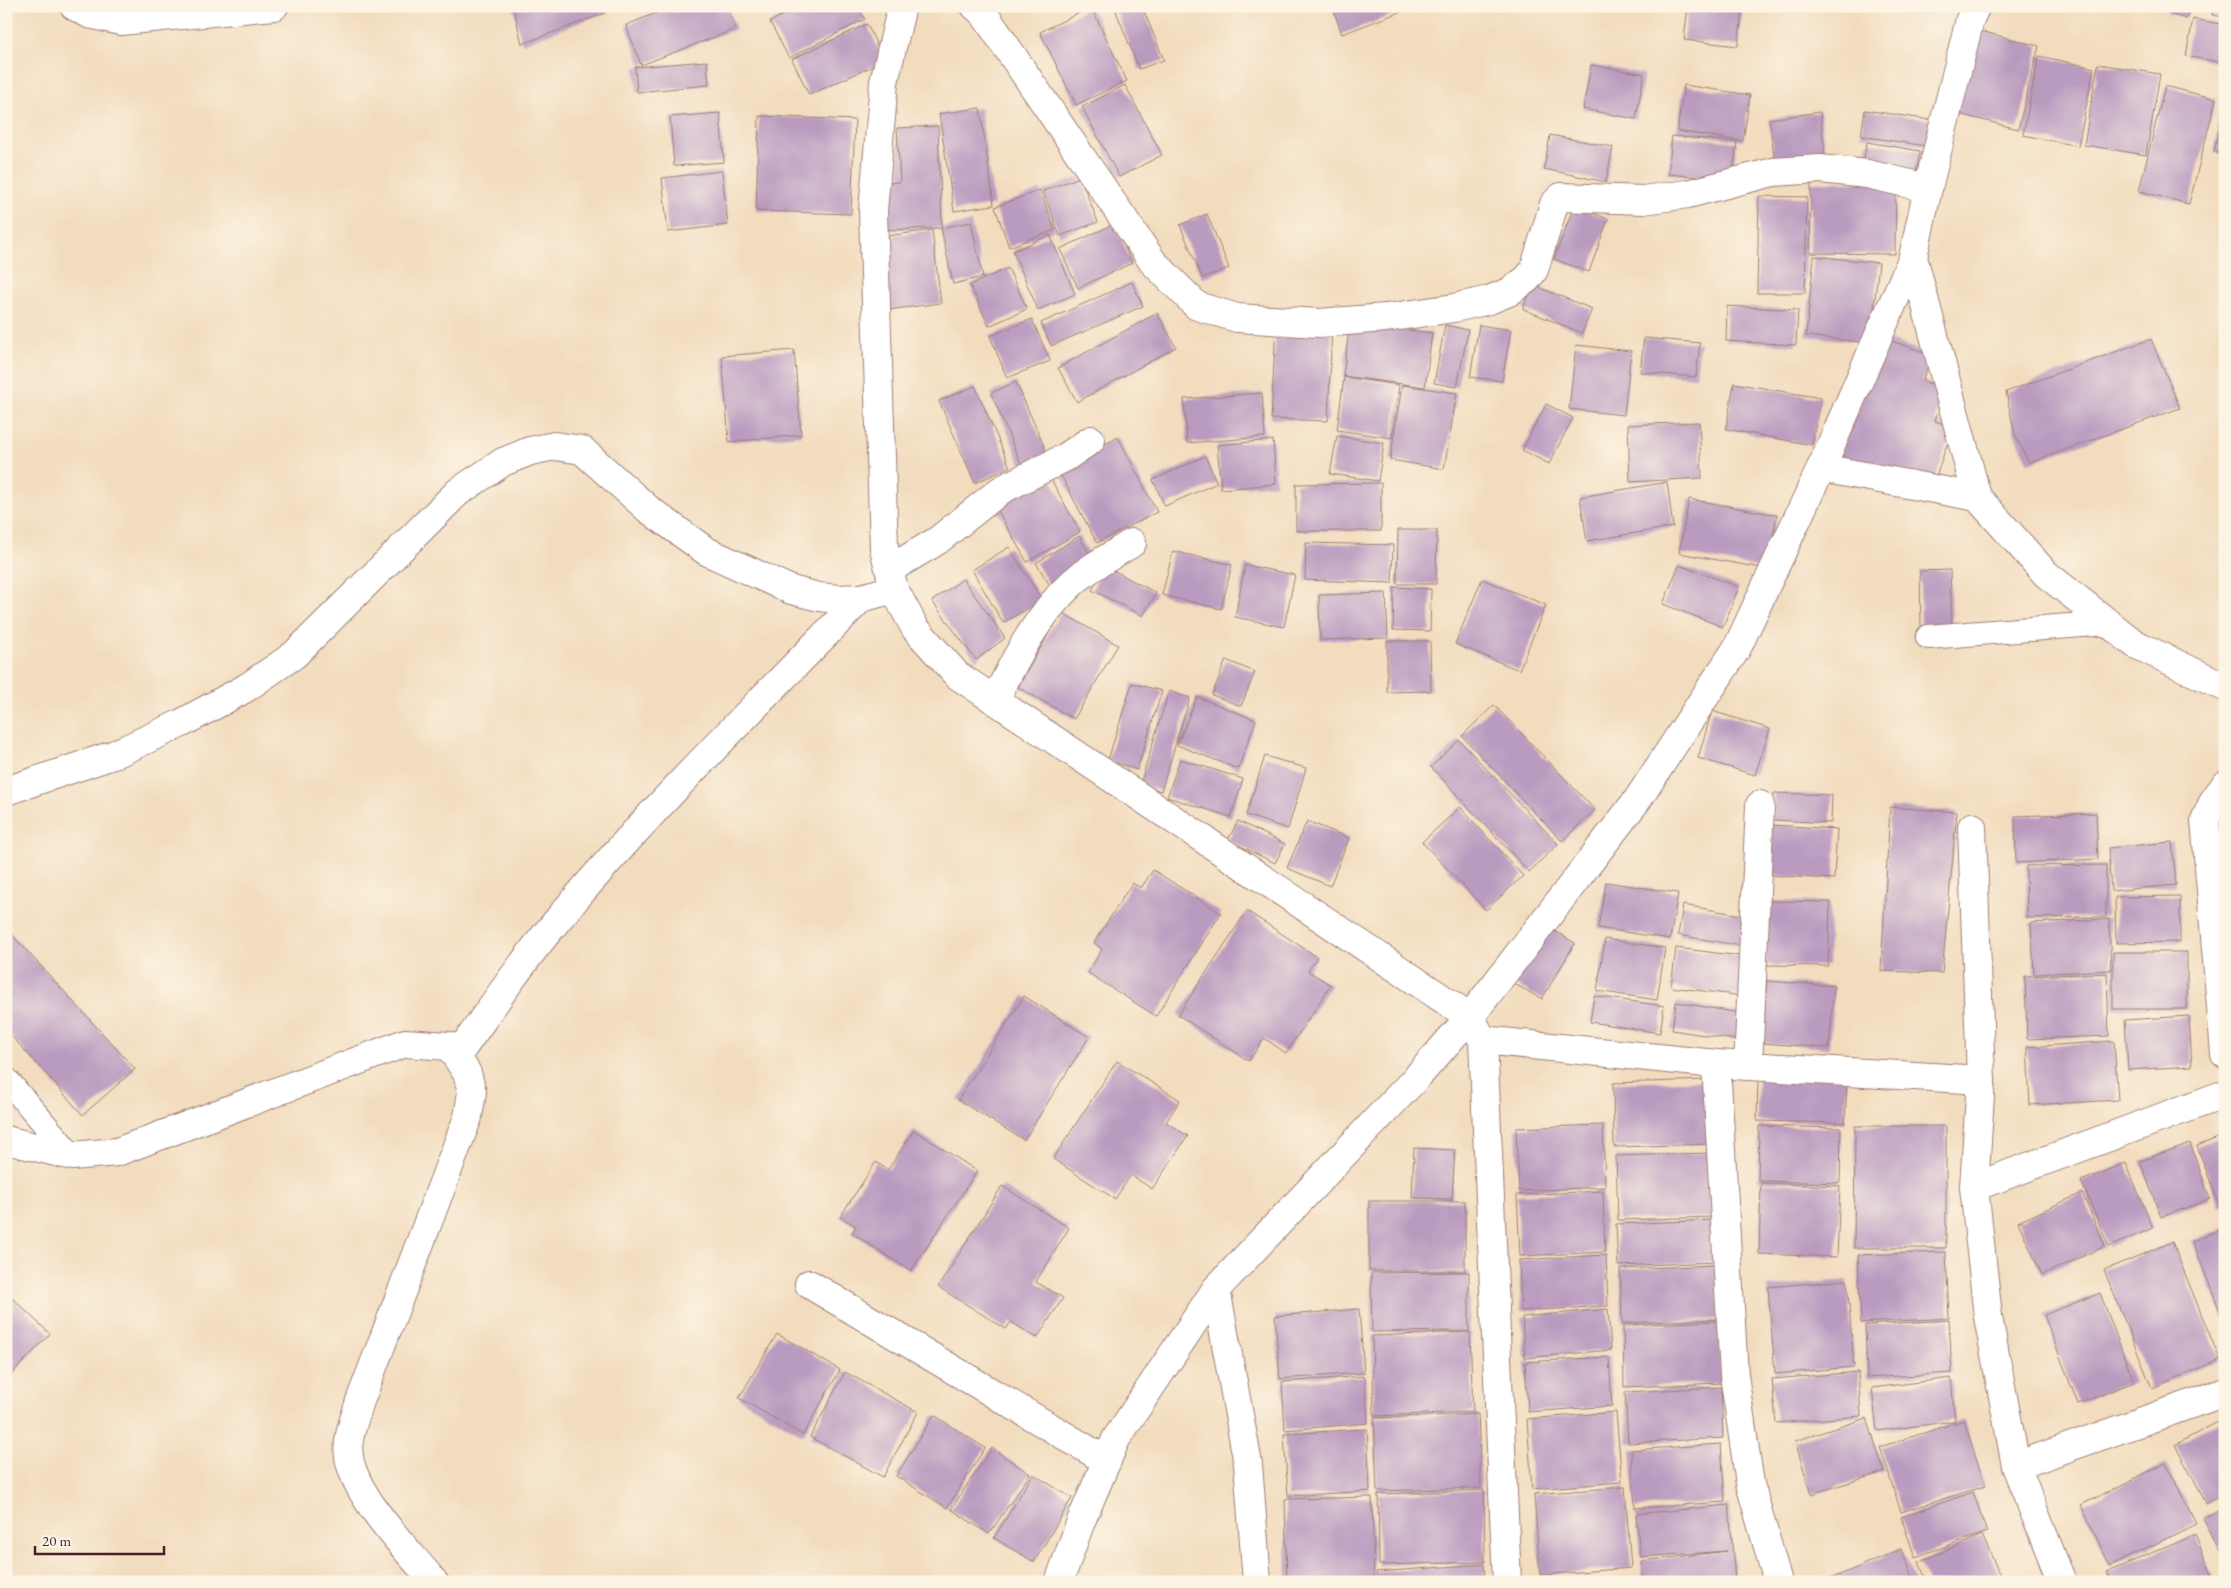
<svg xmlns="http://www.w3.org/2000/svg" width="2231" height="1588" viewBox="0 0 2231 1588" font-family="'EB Garamond',serif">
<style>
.building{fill:#ba9bc0}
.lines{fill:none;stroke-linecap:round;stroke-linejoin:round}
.service-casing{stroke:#9e7e74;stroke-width:26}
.minor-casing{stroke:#9e7e74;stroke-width:30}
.service{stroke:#fff;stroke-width:24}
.minor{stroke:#fff;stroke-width:28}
</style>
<rect width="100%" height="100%" fill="#fcf5e5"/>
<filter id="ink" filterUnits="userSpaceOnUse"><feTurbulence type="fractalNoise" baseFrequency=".02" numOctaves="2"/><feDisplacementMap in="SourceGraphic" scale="10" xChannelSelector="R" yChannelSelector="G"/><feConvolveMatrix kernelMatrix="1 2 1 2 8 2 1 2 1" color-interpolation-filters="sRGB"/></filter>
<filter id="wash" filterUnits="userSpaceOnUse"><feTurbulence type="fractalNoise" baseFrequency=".0096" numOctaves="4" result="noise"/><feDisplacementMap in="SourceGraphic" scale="20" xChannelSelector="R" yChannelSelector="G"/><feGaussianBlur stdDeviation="1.12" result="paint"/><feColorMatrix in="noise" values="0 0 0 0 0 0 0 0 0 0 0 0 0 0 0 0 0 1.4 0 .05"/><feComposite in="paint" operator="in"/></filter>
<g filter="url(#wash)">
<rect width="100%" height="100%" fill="#f2dcbe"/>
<g id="blocks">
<g class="building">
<path d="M513 6H605V13L522 44Z"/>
<path d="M674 6H727L736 29 641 65 626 25Z"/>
<path d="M800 6H858L865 19 789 58 770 22Z"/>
<path d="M1114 6H1142L1164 60 1139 69Z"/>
<path d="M1332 6H1416L1342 34Z"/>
<path d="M1688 6H1743L1738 46 1684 40Z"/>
<path d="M2169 6H2190L2186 19 2167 13Z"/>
<path d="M2213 6H2225V17L2212 15Z"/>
<path d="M1091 7 1127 81 1076 105 1040 32Z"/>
<path d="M2193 19 2225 25V63L2186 56Z"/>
<path d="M867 24 884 61 809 95 792 59Z"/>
<path d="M1972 29 2039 46 2018 129 1951 112Z"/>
<path d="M2039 56 2094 68 2078 146 2023 135Z"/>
<path d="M707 61 709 85 637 92 635 67Z"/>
<path d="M2098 64 2160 74 2146 155 2084 145Z"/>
<path d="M1591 65 1644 74 1636 119 1583 109Z"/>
<path d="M1125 85 1162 155 1119 177 1082 107Z"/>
<path d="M1684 85 1750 95 1743 141 1677 131Z"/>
<path d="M2165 86 2216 99 2189 204 2139 191Z"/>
<path d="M980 108 994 205 954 211 939 114Z"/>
<path d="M2223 108 2225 109V155L2214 152Z"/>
<path d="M1865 110 1937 121 1933 147 1861 136Z"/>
<path d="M1820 112 1826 163 1776 169 1769 119Z"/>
<path d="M720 113 724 162 674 166 670 117Z"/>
<path d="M759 116 855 120 851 214 756 211Z"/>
<path d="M938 126 942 228 884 230 883 183 900 182 897 128Z"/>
<path d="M1550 135 1613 147 1606 182 1544 169Z"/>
<path d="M1672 136 1737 142 1732 180 1668 174Z"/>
<path d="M1867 142 1920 151 1915 178 1862 169Z"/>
<path d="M722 171 728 225 668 232 662 178Z"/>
<path d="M1080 177 1098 222 1060 236 1043 191Z"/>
<path d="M1811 182H1896L1895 254 1810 253Z"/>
<path d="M1040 190 1055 230 1009 247 995 207Z"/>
<path d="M1759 196 1807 197 1805 293H1757Z"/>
<path d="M1574 206 1608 219 1589 272 1554 259Z"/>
<path d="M1207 214 1229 268 1202 278 1180 225Z"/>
<path d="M971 222 983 277 953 284 941 228Z"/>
<path d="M1114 224 1132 263 1078 288 1060 249Z"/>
<path d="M932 230 941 303 888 310 879 237Z"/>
<path d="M1050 235 1075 294 1038 310 1013 251Z"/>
<path d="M1814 256 1879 263 1870 343 1806 336Z"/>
<path d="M1008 268 1027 309 989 326 970 285Z"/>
<path d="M1132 282 1143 306 1051 346 1041 323Z"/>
<path d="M1533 285 1592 309 1582 333 1523 309Z"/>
<path d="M1727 306 1798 310 1796 345 1726 341Z"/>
<path d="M1157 313 1176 347 1077 402 1058 368Z"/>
<path d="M1032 319 1050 361 1007 378 990 336Z"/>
<path d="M1350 322 1432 333 1425 387 1343 376Z"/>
<path d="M1276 325 1332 327 1328 421 1271 419Z"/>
<path d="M1445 325 1468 330 1457 387 1434 383Z"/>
<path d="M1479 325 1511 330 1502 381 1470 377Z"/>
<path d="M1644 338 1700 343 1696 377 1640 372Z"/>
<path d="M1883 338 1932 355 1922 381 1945 388 1935 421 1953 427 1934 482 1888 473 1839 455Z"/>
<path d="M2151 339 2180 408 2029 463 2015 435 2006 392Z"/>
<path d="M1576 345 1631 351 1624 415 1569 409Z"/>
<path d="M794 350 801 435 729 442 722 356Z"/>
<path d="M1344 377 1399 385 1392 438 1337 430Z"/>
<path d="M1016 382 1047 453 1021 464 991 393Z"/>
<path d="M1734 383 1821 398 1812 445 1726 429Z"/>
<path d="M1402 385 1457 393 1444 469 1390 460Z"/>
<path d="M975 386 1010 467 975 483 939 401Z"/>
<path d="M1262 393 1265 437 1187 443 1184 399Z"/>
<path d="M1546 404 1573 418 1549 464 1522 450Z"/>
<path d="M1699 422 1702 478 1630 482 1628 425Z"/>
<path d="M1337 436 1384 443 1378 481 1330 474Z"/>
<path d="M1118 437 1157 512 1097 543 1058 470Z"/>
<path d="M1273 440 1276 484 1221 489 1217 445Z"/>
<path d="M1205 456 1217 483 1165 506 1153 480Z"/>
<path d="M1048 474 1080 532 1027 562 994 504Z"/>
<path d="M1667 482 1673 527 1587 541 1580 497Z"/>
<path d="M1381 483V531H1296V484Z"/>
<path d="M1689 499 1777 515 1767 569 1679 553Z"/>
<path d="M1398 530H1437L1436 584H1397Z"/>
<path d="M1079 536 1095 563 1052 589 1036 563Z"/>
<path d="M1306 543 1393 545 1392 583 1305 580Z"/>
<path d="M1009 547 1042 600 1003 623 972 570Z"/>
<path d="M1173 551 1232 565 1221 609 1162 595Z"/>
<path d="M1245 565 1295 575 1284 627 1235 617Z"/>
<path d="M1679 565 1739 587 1723 627 1663 604Z"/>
<path d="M1105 566 1156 593 1143 616 1092 590Z"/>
<path d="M1950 570 1952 627H1921L1920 571Z"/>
<path d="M963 579 1005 638 976 660 932 601Z"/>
<path d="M1482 579 1546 605 1519 670 1455 644Z"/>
<path d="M1394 587 1431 589 1430 631 1393 630Z"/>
<path d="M1386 593 1388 638 1320 640 1319 595Z"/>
<path d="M1061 612 1118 645 1074 719 1018 687Z"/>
<path d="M1387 641H1430L1431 691 1387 692Z"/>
<path d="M1226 660 1255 672 1241 706 1212 695Z"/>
<path d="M1132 683 1162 691 1137 770 1108 760Z"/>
<path d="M1169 691 1190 698 1161 791 1140 784Z"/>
<path d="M1197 697 1256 720 1238 769 1177 745Z"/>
<path d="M1494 705 1595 810 1562 841 1462 736Z"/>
<path d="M1712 711 1770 729 1755 775 1698 758Z"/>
<path d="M1459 740 1558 844 1529 872 1431 767Z"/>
<path d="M1265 756 1306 768 1288 829 1246 815Z"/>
<path d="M1180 759 1243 779 1231 817 1167 797Z"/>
<path d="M1774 793 1832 795 1831 823 1773 820Z"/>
<path d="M1460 807 1523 876 1486 910 1422 842Z"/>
<path d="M1890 807 1957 812 1942 973 1881 971Z"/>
<path d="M2096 813 2098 859 2016 863 2015 816Z"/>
<path d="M1238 821 1285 844 1275 863 1228 840Z"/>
<path d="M1307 821 1349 838 1330 886 1287 868Z"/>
<path d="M1771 825 1837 829 1834 879 1768 875Z"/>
<path d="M2172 842 2176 885 2111 891 2108 848Z"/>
<path d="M2106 865V917L2027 918 2026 866Z"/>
<path d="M1153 870 1221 913 1156 1016 1088 973 1102 949 1094 943 1132 883 1141 888Z"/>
<path d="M1606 882 1678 893 1670 939 1598 928Z"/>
<path d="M2180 896V942L2116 943 2115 897Z"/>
<path d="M1768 901 1830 902 1828 966 1766 965Z"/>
<path d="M1683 905 1753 917 1748 947 1678 935Z"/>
<path d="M1247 911 1317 957 1308 971 1331 985 1286 1053 1264 1038 1249 1061 1178 1015Z"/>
<path d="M2109 919 2111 970 2034 974 2031 923Z"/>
<path d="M1544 925 1575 943 1542 999 1511 982Z"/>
<path d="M6 928 135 1069 83 1115 6 1030Z"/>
<path d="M1605 939 1665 948 1657 1000 1597 991Z"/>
<path d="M1676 948 1749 957 1743 996 1671 987Z"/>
<rect x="2113" y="952" width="74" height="57"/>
<path d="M2107 973 2109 1036 2027 1039 2025 976Z"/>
<path d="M1767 981 1834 986 1829 1048 1762 1043Z"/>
<path d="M1024 996 1089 1037 1024 1140 958 1100Z"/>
<path d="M1594 996 1664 1006 1660 1033 1590 1022Z"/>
<path d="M1676 1002 1746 1014 1742 1041 1672 1030Z"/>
<path d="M2189 1016 2192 1066 2128 1070 2125 1020Z"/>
<path d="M2114 1041 2118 1100 2030 1105 2027 1047Z"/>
<path d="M1117 1061 1180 1100 1166 1122 1188 1136 1152 1189 1131 1175 1115 1199 1053 1159Z"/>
<path d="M1758 1076 1847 1078 1845 1123 1757 1121Z"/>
<path d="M1710 1080 1711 1144 1614 1147 1613 1083Z"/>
<path d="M1603 1125 1605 1187 1519 1191 1516 1128Z"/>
<path d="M1759 1126 1841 1128 1840 1183 1758 1181Z"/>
<path d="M1855 1126H1946V1248H1854Z"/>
<path d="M914 1130 977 1171 911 1271 852 1233 856 1226 840 1217 876 1162 888 1170Z"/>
<path d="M2225 1135V1205L2220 1207 2197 1146Z"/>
<path d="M2190 1143 2210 1199 2161 1217 2140 1161Z"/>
<path d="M1414 1148 1455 1150 1452 1199 1412 1198Z"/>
<path d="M1711 1153 1713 1217 1618 1220 1616 1156Z"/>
<path d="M2126 1163 2153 1228 2109 1247 2081 1181Z"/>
<path d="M1761 1183 1840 1186 1837 1257 1759 1254Z"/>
<path d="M1002 1186 1069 1228 1036 1282 1063 1298 1037 1338 1011 1322 1006 1329 938 1287Z"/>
<path d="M1603 1191 1605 1252 1520 1256 1517 1195Z"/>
<path d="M2082 1193 2105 1246 2042 1275 2018 1222Z"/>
<rect x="1369" y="1201" width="96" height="70"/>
<path d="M1714 1220 1716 1262 1618 1266 1616 1224Z"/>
<path d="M2225 1227V1323L2192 1241Z"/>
<path d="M2172 1242 2220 1360 2152 1388 2104 1270Z"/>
<path d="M1946 1252 1949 1318 1861 1323 1858 1255Z"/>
<path d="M1606 1255 1608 1306 1521 1311 1519 1260Z"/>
<path d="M1717 1265 1719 1319 1622 1323 1620 1269Z"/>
<path d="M1469 1272V1331L1372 1332 1371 1273Z"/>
<path d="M1847 1280 1854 1367 1775 1374 1768 1287Z"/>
<path d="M6 1292 50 1334 6 1380Z"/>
<path d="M2100 1293 2134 1382 2078 1404 2044 1315Z"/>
<path d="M1359 1309 1364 1373 1280 1379 1275 1316Z"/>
<path d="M1608 1309 1611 1350 1525 1358 1522 1317Z"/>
<path d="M1949 1320 1952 1373 1867 1378 1865 1325Z"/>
<path d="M1719 1321 1721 1383 1624 1387 1623 1325Z"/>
<path d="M1470 1332 1473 1412 1374 1416 1372 1336Z"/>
<path d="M777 1334 840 1370 803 1435 739 1398Z"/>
<path d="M1609 1357 1612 1406 1528 1412 1525 1362Z"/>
<path d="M845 1372 918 1412 883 1477 810 1437Z"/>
<path d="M1858 1372 1861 1416 1776 1423 1772 1379Z"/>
<path d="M1365 1376 1368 1423 1285 1430 1282 1382Z"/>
<path d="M1951 1378 1955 1421 1877 1431 1872 1388Z"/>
<path d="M1721 1387 1723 1438 1628 1443 1625 1392Z"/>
<path d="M1616 1412 1622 1482 1532 1489 1527 1419Z"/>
<path d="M1478 1414 1481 1488 1377 1491 1374 1418Z"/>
<path d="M934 1415 985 1448 947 1508 896 1476Z"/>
<path d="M1867 1418 1884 1472 1811 1494 1795 1441Z"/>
<path d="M2225 1418V1493L2206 1503 2175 1445Z"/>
<path d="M1964 1420 1985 1486 1901 1512 1880 1447Z"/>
<path d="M1367 1429 1370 1491 1288 1496 1284 1434Z"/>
<path d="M1721 1444 1725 1502 1635 1508 1631 1450Z"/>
<path d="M992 1448 1030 1474 989 1534 951 1509Z"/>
<path d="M2166 1463 2196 1524 2110 1566 2081 1505Z"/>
<path d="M1033 1474 1072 1498 1034 1562 994 1538Z"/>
<path d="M1625 1487 1631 1568 1540 1575 1534 1494Z"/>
<path d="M1484 1490 1485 1562 1379 1565 1378 1494Z"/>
<path d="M1973 1492 1987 1532 1915 1557 1901 1517Z"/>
<path d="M1372 1497 1374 1582H1287L1285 1499Z"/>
<path d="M1729 1505 1735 1582H1643L1641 1561 1727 1551 1640 1557 1636 1514Z"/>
<path d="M2225 1507V1558L2203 1518Z"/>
<path d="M1982 1535 2003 1582H1927L1919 1562Z"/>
<path d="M2195 1535 2215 1582H2111L2107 1572Z"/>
<path d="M1901 1549 1915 1582H1823Z"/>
<path d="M1484 1564 1485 1582H1377L1376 1572Z"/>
</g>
</g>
</g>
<g filter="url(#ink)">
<use href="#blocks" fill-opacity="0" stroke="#9e7e74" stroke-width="1"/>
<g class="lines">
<defs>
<g id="service">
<path d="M1928 637 2108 623"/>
<path d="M6 1079 72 1156"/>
</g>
<g id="minor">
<path d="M74 6 89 14 121 21 274 6"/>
<path d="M902 6 884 82 873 211 884 548 894 589 915 628 957 675 1470 1017 1483 1040 1507 1582"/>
<path d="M975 6 984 14 1153 262 1197 306 1237 318 1319 323 1386 318 1454 308 1489 300 1509 292 1527 279 1534 270 1554 204 1561 197 1643 200 1688 194 1773 172 1820 169 1867 174 1928 188"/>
<path d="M1913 257 1977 497"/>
<path d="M1821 468 1977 497 2046 574 2135 644 2225 687"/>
<path d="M890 569 937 541 1001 490 1066 457 1091 440"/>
<path d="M995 700C1015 659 1037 616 1071 584 1088 568 1111 556 1132 543"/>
<path d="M2225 785 2214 800 2205 820 2225 1054"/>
<path d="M6 791 113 755 182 723 246 688 294 655 458 492 503 462 530 451 555 446 582 450 648 509 706 551 791 590 819 597 838 599 861 598 894 589"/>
<path d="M1972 827 1981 1080 1974 1187 1988 1317 2016 1466 2062 1582"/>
<path d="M1483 1040 1716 1064 1981 1080"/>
<path d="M457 1056C488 1013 517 968 551 928 647 812 756 706 861 598"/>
<path d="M1716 1064 1734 1375 1750 1484 1778 1582"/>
<path d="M1748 1066 1760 805"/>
<path d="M6 1140 72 1156 117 1152 405 1043 449 1046 467 1073 472 1092 468 1117 360 1401C355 1418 346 1439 349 1457 356 1499 407 1549 434 1582"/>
<path d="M1974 1187 2225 1094"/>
<path d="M809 1284 1107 1461"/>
<path d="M1216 1289 1248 1464 1257 1582"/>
<path d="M2016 1466 2225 1392"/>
<path d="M1059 1582 1081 1521 1116 1439 1216 1289 1417 1077 1470 1017 1638 799 1737 648 1821 468 1913 257 1928 188 1970 19 1976 6"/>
</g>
</defs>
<use href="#service" class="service-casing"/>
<use href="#minor" class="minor-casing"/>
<use href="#service" class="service"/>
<use href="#minor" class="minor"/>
</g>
</g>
<rect width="2231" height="1588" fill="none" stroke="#fcf5e5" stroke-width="25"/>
<path d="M35 1546v8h129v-8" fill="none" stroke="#4a1f2b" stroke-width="2.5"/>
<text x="42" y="1546" font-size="15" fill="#4a1f2b" stroke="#fcf5e5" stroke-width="4" paint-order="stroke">20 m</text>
</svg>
